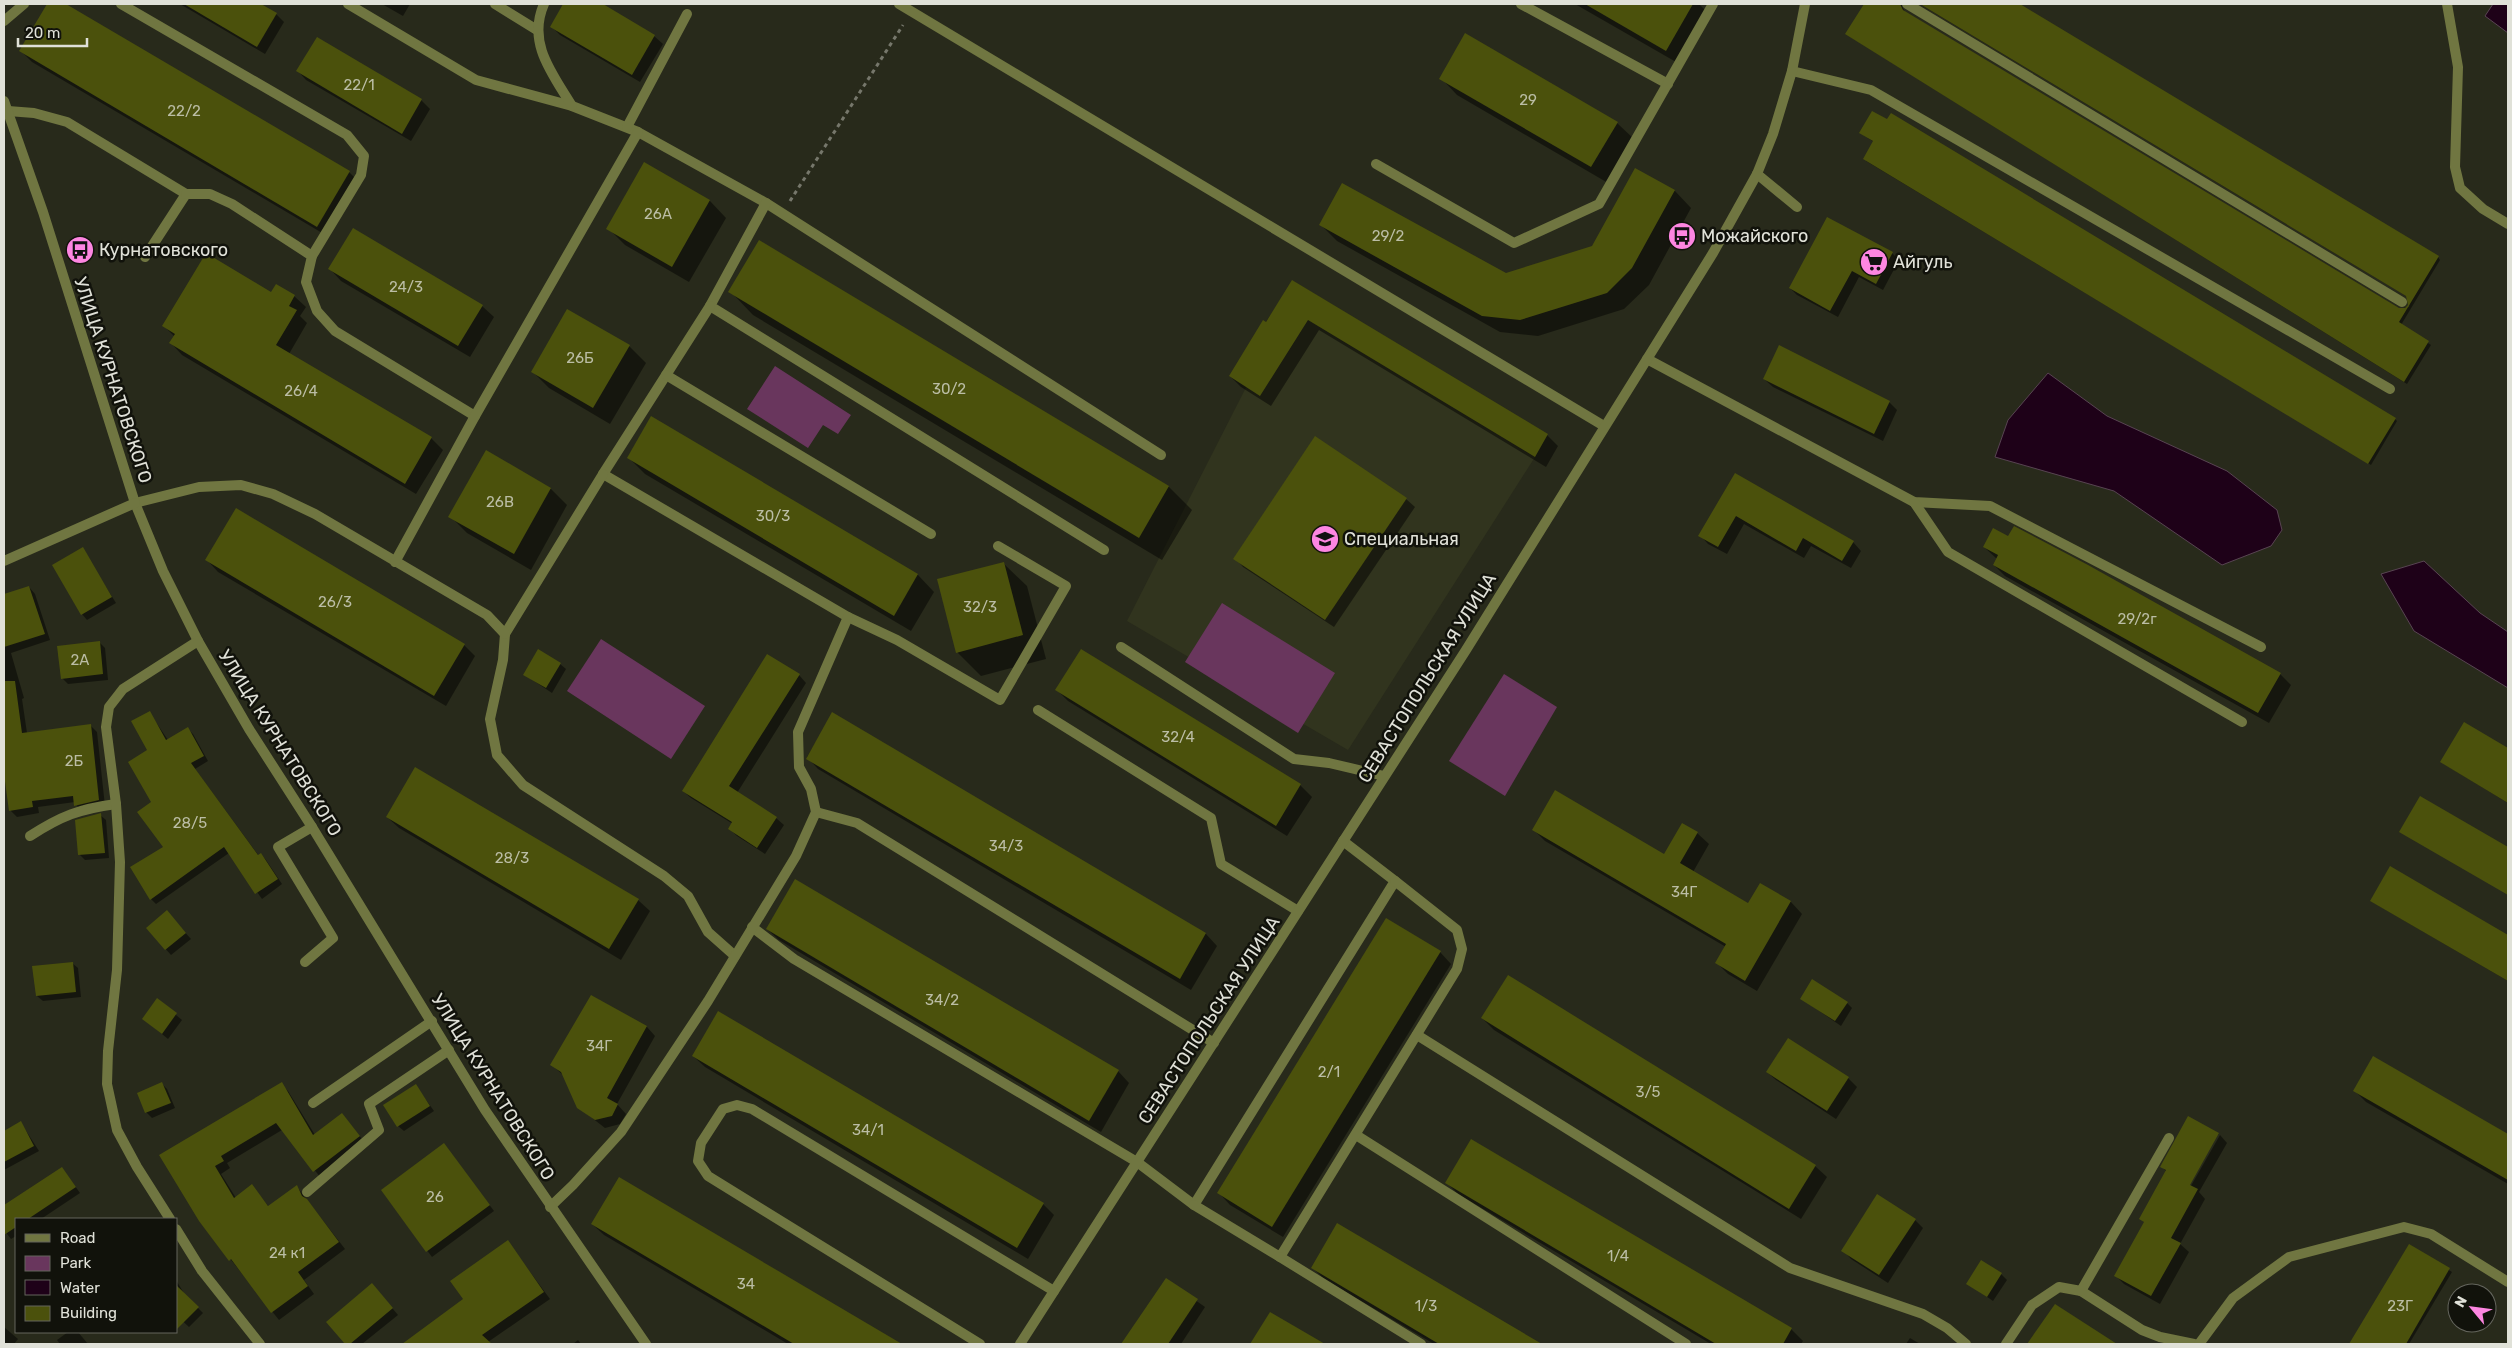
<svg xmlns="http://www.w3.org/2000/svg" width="2512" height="1348" viewBox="0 0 2512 1348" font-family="Rubik,sans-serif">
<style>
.built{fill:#31341e}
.green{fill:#69365d}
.water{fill:#1e0118;stroke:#584452}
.shadow{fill:#0007}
.building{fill:#4b510c}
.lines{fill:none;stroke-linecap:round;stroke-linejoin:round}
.path{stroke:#76776b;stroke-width:3;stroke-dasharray:4 4;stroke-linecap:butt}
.service{stroke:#707641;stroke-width:10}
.minor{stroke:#707641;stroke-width:10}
.labels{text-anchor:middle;stroke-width:5;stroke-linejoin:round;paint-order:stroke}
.number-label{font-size:15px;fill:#bbbda5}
.poi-label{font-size:18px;fill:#e0e1d8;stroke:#11120b;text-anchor:start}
.street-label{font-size:18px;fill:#e0e1d8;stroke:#11120b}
</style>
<rect width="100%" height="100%" fill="#282a1b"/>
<path class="built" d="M1287 307 1535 457 1348 750 1127 621Z"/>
<g class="green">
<path d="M775 366 851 415 838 434 823 425 808 448 747 409Z"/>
<path d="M1222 603 1335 673 1298 733 1185 662Z"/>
<path d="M601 639 705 706 671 759 567 691Z"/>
<path d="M1504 674 1557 707 1505 796 1449 761Z"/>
</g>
<g class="water">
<path d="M2493 4H2508V33L2485 16Z"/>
<path d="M2048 373 2107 416 2227 471 2277 510 2282 530 2271 546 2222 565 2114 491 1995 457 2008 420Z"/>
<path d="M2424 561 2480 613 2508 632V688L2414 631 2381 574Z"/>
</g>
<g class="shadow">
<path d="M48 4H64L349 172 360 183 329 237 32 62 21 51Z"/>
<path d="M180 4H258L276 14 284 22 265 54Z"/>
<path d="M382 4H410L403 16Z"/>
<path d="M565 4H600L654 36 663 44 640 82 560 35 552 27Z"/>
<path d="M1575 4H1699L1711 16 1683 66Z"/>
<path d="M1865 4H1904L1902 6 1905 12 2398 309 2409 307 2410 301 2408 297 1920 4H2017L2438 257 2440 260 2401 325 2431 345 2407 384 1849 36 1847 34Z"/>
<path d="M317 39 421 100 430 109 411 141 306 80 298 71Z"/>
<path d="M1441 78 1617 123 1634 139 1608 183 1457 95Z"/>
<path d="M1863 135 2395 419 2397 421 2371 465 1866 161 1874 142Z"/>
<path d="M645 164 710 201 726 218 689 282 625 245 608 228Z"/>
<path d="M1636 170 1675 191 1691 208 1649 285 1624 309 1538 336 1500 332 1337 241 1321 225 1506 275 1593 247Z"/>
<path d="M760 242 1169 487 1192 510 1162 560 753 315 730 291Z"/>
<path d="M1892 253 1899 260 1883 290 1859 277 1838 317 1797 295 1790 288Z"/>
<path d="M330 269 482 306 494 317 470 357 341 281Z"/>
<path d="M1293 281 1547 435 1558 446 1546 467 1319 330 1271 406 1241 387 1230 376Z"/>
<path d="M272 294 294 296 306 307 300 316 307 323 289 354 431 438 443 450 416 494 182 355 171 343 175 337 164 326Z"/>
<path d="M629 346 646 363 610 424 549 388 532 371Z"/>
<path d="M1764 379 1889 402 1897 410 1883 441 1773 387Z"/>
<path d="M652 418 918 575 934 592 911 631 645 474 628 457Z"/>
<path d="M486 452 551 489 567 505 531 570 467 533 450 516Z"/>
<path d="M1735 475 1853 542 1861 551 1851 568 1811 546 1804 558 1744 524 1727 554 1708 544 1700 535Z"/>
<path d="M1406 499 1415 507 1334 627 1243 567 1235 558Z"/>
<path d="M1984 547 2280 674 2291 685 2269 723 2005 576 1994 565 1997 559Z"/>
<path d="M82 549 116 603 87 620 82 614Z"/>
<path d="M207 560 464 645 475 656 446 706 218 572Z"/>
<path d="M1003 563 1027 586 1046 659 981 676 958 653 938 580Z"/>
<path d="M29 587 35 594 50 640 11 653 24 698 22 699 27 733 90 725 97 732 105 806 81 812 75 802 38 807 39 813 17 817 10 810 4 765V595Z"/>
<path d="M99 642 105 648 108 680 68 684 62 678Z"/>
<path d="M1081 650 1300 785 1312 797 1287 836 1068 701 1057 690Z"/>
<path d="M560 664 566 669 552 693 525 675Z"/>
<path d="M799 675 806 683 737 793 776 818 784 825 765 854 737 836 730 829 733 824 691 798 683 791Z"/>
<path d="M149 712 168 740 188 729 193 734 208 761 195 769 259 856 261 854 266 860 282 884 262 899 229 853 156 904 151 899 164 847 152 802Z"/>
<path d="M833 714 1206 934 1217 946 1191 990 818 769 807 757Z"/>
<path d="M2465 724 2508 750V803L2444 764Z"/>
<path d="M100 815 106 820 109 858 85 860 80 855Z"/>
<path d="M387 817 638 900 650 911 621 960 399 828Z"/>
<path d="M1534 830 1665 856 1697 833 1709 844 1693 872 1749 904 1760 885 1791 902 1802 914 1757 991 1728 974 1717 963 1726 947 1545 841Z"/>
<path d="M2390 868 2508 936V981L2374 903 2371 901Z"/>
<path d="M172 918 191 939 171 955 148 929Z"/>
<path d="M767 929 1118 1071 1129 1083 1101 1132 779 940Z"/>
<path d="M1440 952 1451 964 1283 1237 1230 1205 1219 1193Z"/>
<path d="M72 963 78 968 81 997 43 1001 37 996Z"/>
<path d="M1508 976 1815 1166 1827 1177 1801 1219 1494 1030 1482 1018Z"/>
<path d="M592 996 647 1027 655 1036 617 1104 626 1114 620 1124 605 1128 578 1107 564 1076 552 1065Z"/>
<path d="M1802 999 1847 1003 1852 1008 1841 1026Z"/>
<path d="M158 1000 182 1020 168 1039 144 1019Z"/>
<path d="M1788 1039 1848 1078 1857 1087 1836 1119 1776 1080 1767 1072Z"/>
<path d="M693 1056 1043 1204 1054 1215 1028 1259 705 1067Z"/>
<path d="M2373 1058 2508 1135V1184L2366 1102 2355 1091Z"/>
<path d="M162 1084 167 1089 175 1108 152 1118 146 1112Z"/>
<path d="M281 1084 288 1091 315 1135 342 1114 366 1144 321 1178 282 1130 227 1163 230 1168 221 1174 236 1198 252 1186 269 1207 297 1187 345 1249 304 1280 314 1294 279 1320 200 1221 161 1155Z"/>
<path d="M416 1086 434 1111 404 1131 398 1126Z"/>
<path d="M2188 1118 2219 1135H2217L2186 1190 2188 1191 2220 1135 2227 1143 2199 1192 2205 1199 2180 1244 2189 1252 2160 1304 2124 1284 2116 1276 2145 1223 2141 1219 2167 1172 2162 1167Z"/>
<path d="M21 1123 39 1151 4 1170V1132Z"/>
<path d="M1472 1141 1791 1329 1803 1341 1801 1344H1711L1458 1194 1447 1183Z"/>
<path d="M444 1145 494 1211 432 1257 382 1190Z"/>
<path d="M62 1168 80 1193 41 1219H16V1236L11 1239 4 1230V1207Z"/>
<path d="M619 1179 900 1344H788L604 1235 592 1224Z"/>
<path d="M1915 1220 1923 1228 1888 1283 1851 1259 1843 1250Z"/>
<path d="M1338 1225 1539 1344H1434L1324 1279 1313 1268Z"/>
<path d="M508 1242 550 1299 488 1342 490 1344H423L416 1335 464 1299Z"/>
<path d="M2409 1245 2452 1272 2409 1344H2351Z"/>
<path d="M2001 1274 2007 1280 1993 1301 1967 1283Z"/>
<path d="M176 1280 185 1295 203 1313 189 1327 176 1315Z"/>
<path d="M1167 1280 1205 1307 1181 1344H1124Z"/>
<path d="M377 1290 398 1315 362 1344H346L328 1322Z"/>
<path d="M2056 1305 2115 1344H2032L2030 1342Z"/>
<path d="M1270 1313 1309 1336 1317 1344H1252Z"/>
<path d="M4 1327 18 1339 14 1344H4Z"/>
<path d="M68 1332H78L88 1344H60L57 1340Z"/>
<path d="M1910 1338 1920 1344H1906Z"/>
<path d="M578 1340 581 1344H573Z"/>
</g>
<g class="building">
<path d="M47 4H66L350 171 317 227 19 51Z"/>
<path d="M184 4H261L277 13 257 47Z"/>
<path d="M563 4H603L655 35 632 75 550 27Z"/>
<path d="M1585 4H1693L1666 51Z"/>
<path d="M1864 4H1900L1903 10 2399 308H2405L2408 305 2406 296 1920 4H2020L2439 256 2399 322 2429 341 2404 382 1845 34Z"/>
<path d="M1465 33 1618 122 1591 167 1439 79Z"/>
<path d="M317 37 422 99 402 134 296 71Z"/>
<path d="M1872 111 1887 119 1891 113 2396 418 2368 464 1863 159 1873 141 1859 133Z"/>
<path d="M644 162 710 200 672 267 606 229Z"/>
<path d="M1635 168 1675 190 1632 268 1607 293 1520 320 1482 316 1319 225 1342 183 1506 273 1592 246Z"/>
<path d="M1827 217 1893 252 1876 284 1852 271 1830 311 1789 288Z"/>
<path d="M353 228 483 305 458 346 328 269Z"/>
<path d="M759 240 1169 486 1139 538 728 292Z"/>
<path d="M206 253 271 292 276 284 295 295 289 306 297 310 276 345 432 437 405 484 169 343 175 334 162 326Z"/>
<path d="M1292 280 1548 434 1535 457 1308 320 1260 396 1229 376 1263 320 1266 322Z"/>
<path d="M567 309 630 345 593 408 531 372Z"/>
<path d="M1779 345 1890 401 1874 434 1763 379Z"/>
<path d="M651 416 918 574 894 616 627 458Z"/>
<path d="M1315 436 1407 498 1325 620 1233 559Z"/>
<path d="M486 450 551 488 514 554 448 517Z"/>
<path d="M1735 473 1854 541 1842 561 1803 538 1796 551 1736 516 1718 547 1698 536Z"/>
<path d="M236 508 465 644 434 696 205 560Z"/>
<path d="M2014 526 2088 565 2281 673 2258 713 1993 565 1998 555 1983 547 1993 528 2008 536Z"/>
<path d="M83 547 112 597 81 615 52 565Z"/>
<path d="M1004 562 1023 635 956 653 937 579Z"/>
<path d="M29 586 45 634 4 647V594Z"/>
<path d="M100 641 103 674 61 679 57 646Z"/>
<path d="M538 649 561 663 546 688 523 675Z"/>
<path d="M1081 649 1301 784 1276 826 1055 690Z"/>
<path d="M767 654 800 674 729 786 777 817 757 848 728 829 732 822 682 791Z"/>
<path d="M4 681H15L22 733 91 724 99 800 74 806 73 796 32 801 33 807 9 811 4 774Z"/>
<path d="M150 711 166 740 188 727 204 756 191 763 258 855 261 853 278 879 255 894 224 847 150 900 130 867 163 847 137 812 151 802 128 762 147 750 131 721Z"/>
<path d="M832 712 1206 933 1180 979 806 759Z"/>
<path d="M2464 722 2508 748V803L2440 762Z"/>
<path d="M415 767 639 899 609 949 386 817Z"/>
<path d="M1555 790 1664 854 1682 823 1698 832 1680 863 1748 903 1760 883 1791 901 1745 981 1715 963 1726 944 1532 830Z"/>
<path d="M2420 796 2508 847V895L2399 832Z"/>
<path d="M101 813 105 853 78 855 75 820Z"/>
<path d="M2390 866 2508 935V981L2370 901Z"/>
<path d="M795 879 1119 1070 1089 1121 766 929Z"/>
<path d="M167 910 186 933 165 950 146 928Z"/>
<path d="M1386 918 1441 951 1272 1227 1217 1193Z"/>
<path d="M73 962 76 992 36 996 32 966Z"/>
<path d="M1508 975 1816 1165 1789 1209 1481 1018Z"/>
<path d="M1812 979 1848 1002 1835 1021 1800 999Z"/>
<path d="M591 995 647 1026 607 1098 618 1104 612 1116 595 1120 577 1108 561 1072 550 1065Z"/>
<path d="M157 998 177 1013 162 1034 142 1019Z"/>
<path d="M718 1011 1044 1203 1017 1248 692 1056Z"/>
<path d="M1788 1038 1849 1077 1827 1111 1766 1072Z"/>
<path d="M2373 1056 2508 1134V1180L2353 1091Z"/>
<path d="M162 1082 171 1103 145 1113 137 1093Z"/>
<path d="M282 1082 313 1135 342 1113 360 1136 313 1172 276 1123 221 1156 224 1161 215 1166 234 1198 252 1184 268 1206 297 1185 302 1196 307 1199 339 1242 298 1272 308 1286 271 1313 231 1259 229 1261 199 1221 159 1155Z"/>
<path d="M416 1084 430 1106 397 1127 383 1105Z"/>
<path d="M2188 1116 2219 1133 2190 1185 2198 1189 2171 1238 2181 1243 2151 1296 2114 1276 2144 1222 2139 1219 2166 1170 2160 1167Z"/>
<path d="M21 1121 34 1146 4 1162V1131Z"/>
<path d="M1471 1139 1792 1328 1783 1344H1716L1445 1183Z"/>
<path d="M444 1143 490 1205 426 1252 381 1190Z"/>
<path d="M62 1167 76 1187 28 1219H16V1227L4 1235V1205Z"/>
<path d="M619 1177 902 1344H794L591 1224Z"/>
<path d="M1877 1194 1916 1219 1879 1275 1841 1251Z"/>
<path d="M1337 1223 1542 1344H1439L1338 1284 1311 1268Z"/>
<path d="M508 1240 544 1292 482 1335 492 1344H402L463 1299 450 1281Z"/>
<path d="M2409 1244 2450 1268 2406 1344H2349Z"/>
<path d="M1981 1260 2002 1273 1987 1297 1966 1284Z"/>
<path d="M1166 1278 1198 1299 1168 1344H1121Z"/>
<path d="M372 1283 393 1308 350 1344H345L326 1322Z"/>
<path d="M176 1285 199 1307 176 1330Z"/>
<path d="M2055 1304 2117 1344H2027Z"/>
<path d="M1270 1312 1325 1344H1250Z"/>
</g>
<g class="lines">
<path class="path" d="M790 201 903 25"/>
<g class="service">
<path d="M121 4 347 135 364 156 361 175 312 256"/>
<path d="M348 4 476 80 572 106 638 132 766 203 1161 455"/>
<path d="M495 4 537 30"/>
<path d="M544 4C527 43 552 73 572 106"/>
<path d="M1521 4 1668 84"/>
<path d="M2447 4 2458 67 2455 167 2460 188 2483 209 2508 224"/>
<path d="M4 21 24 4"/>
<path d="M1792 71 1871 90 2390 389"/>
<path d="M8 111 34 113 67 122 186 194 145 257"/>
<path d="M627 127 687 14"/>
<path d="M1376 164 1514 243 1599 204 1713 4"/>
<path d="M1757 174 1797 207"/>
<path d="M186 194H210L232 204 312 256 306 282 317 311 335 331 475 416"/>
<path d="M766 203 710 306 1104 550"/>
<path d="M710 306 603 474 848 617 897 640 1000 700 1066 586 998 546"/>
<path d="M1647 359 1914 502 1990 506 2261 647"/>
<path d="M666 375 931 534"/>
<path d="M603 474 505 634 503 660 490 719 497 755 523 785 664 876 688 896 708 932 735 956"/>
<path d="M1914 502 1948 552 2242 722"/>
<path d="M135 503 199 487 241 485 273 494 315 514 487 615 505 634"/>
<path d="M395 562 475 416 638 132"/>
<path d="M1121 647 1294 759 1329 763 1384 776"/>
<path d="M1038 710 1211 818 1221 864 1298 911"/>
<path d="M816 812 857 823 1214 1043"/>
<path d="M30 836C61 816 79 809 116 804"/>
<path d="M752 927 794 959 1137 1162 1194 1205 1395 881 1343 841"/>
<path d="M305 962 333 938 278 847 312 827"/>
<path d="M1417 1035 1790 1268 1923 1314 1947 1328 1966 1344"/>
<path d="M313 1103 432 1021"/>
<path d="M1356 1135 1686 1344"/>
<path d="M307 1192 379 1130 369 1104 449 1050"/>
<path d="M1194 1205 1280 1257 1457 969 1462 949 1457 930 1395 881"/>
<path d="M550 1207 573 1185 621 1132 708 1001 796 856 816 812 811 789 799 767 798 732 848 617"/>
<path d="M1280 1257 1421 1344"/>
<path d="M2081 1291 2142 1330 2160 1337 2194 1344"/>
<path d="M980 1344 708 1176 698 1161 701 1143 723 1109 737 1105 752 1109 1054 1291"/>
<path d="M2006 1344 2032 1305 2059 1287 2081 1291 2169 1138"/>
<path d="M2199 1344 2233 1298 2289 1257 2404 1227 2431 1234 2508 1282"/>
</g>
<g class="minor">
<path d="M899 4 1604 426"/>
<path d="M1907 4 2402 302"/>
<path d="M4 101 43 212 135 503 163 571 198 641 249 729 312 827 485 1110 646 1344"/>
<path d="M4 561 135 503"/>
<path d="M170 1219 137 1167 117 1130 107 1084 108 1051 117 970 120 862 116 804 106 727 109 707 123 689 198 641"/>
<path d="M176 1229 202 1271 260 1344"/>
<path d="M1020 1344 1466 650 1713 253 1757 174 1773 134 1792 71 1805 4"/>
</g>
</g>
<defs>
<symbol id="bus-disc" viewBox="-11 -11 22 22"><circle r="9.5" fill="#fd86e1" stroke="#11120b"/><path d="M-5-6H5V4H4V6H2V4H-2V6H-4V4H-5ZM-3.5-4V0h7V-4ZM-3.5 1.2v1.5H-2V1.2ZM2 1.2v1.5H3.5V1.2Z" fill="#111"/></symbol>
<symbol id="supermarket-disc" viewBox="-11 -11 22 22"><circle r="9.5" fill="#fd86e1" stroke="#11120b"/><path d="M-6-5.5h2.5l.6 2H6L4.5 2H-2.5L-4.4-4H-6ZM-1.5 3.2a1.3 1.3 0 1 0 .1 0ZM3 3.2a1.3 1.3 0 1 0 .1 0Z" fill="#111"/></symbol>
<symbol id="school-disc" viewBox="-11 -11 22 22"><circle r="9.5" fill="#fd86e1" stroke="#11120b"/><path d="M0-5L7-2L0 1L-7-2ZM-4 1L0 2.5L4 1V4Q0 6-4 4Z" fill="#111"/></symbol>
</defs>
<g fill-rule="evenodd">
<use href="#bus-disc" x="1666" y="220" width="32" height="32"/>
<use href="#bus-disc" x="64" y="234" width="32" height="32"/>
<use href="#supermarket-disc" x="1858" y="246" width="32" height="32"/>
<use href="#school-disc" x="1309" y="523" width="32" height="32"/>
</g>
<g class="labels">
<g class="number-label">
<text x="359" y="90">22/1</text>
<text x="1528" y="105">29</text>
<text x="184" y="116">22/2</text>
<text x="658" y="219">26А</text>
<text x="1388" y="241">29/2</text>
<text x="406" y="292">24/3</text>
<text x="580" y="363">26Б</text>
<text x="949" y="394">30/2</text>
<text x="301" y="396">26/4</text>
<text x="500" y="507">26В</text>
<text x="773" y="521">30/3</text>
<text x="335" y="607">26/3</text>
<text x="980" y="612">32/3</text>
<text x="2137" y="624">29/2г</text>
<text x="80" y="665">2А</text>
<text x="1178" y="742">32/4</text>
<text x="74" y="766">2Б</text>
<text x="190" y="828">28/5</text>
<text x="1006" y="851">34/3</text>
<text x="512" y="863">28/3</text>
<text x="1684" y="897">34Г</text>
<text x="942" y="1005">34/2</text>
<text x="599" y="1051">34Г</text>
<text x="1329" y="1077">2/1</text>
<text x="1648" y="1097">3/5</text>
<text x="868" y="1135">34/1</text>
<text x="435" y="1202">26</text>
<text x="287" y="1258">24 к1</text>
<text x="1618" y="1261">1/4</text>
<text x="746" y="1289">34</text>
<text x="1426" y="1311">1/3</text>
<text x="2400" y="1311">23Г</text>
</g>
<g class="poi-label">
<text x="1701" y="242">Можайского</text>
<text x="99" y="256">Курнатовского</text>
<text x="1893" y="268">Айгуль</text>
<text x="1344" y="545">Специальная</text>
</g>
<g class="street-label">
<text transform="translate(113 380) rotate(72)" y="6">УЛИЦА КУРНАТОВСКОГО</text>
<text transform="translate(1427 678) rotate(-58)" y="6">СЕВАСТОПОЛЬСКАЯ УЛИЦА</text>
<text transform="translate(280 743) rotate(58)" y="6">УЛИЦА КУРНАТОВСКОГО</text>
<text transform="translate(1209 1020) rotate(-57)" y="6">СЕВАСТОПОЛЬСКАЯ УЛИЦА</text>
<text transform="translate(493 1087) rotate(58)" y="6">УЛИЦА КУРНАТОВСКОГО</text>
</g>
</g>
<rect width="2512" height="1348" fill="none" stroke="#e0e1d8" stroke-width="10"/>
<rect x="15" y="1218" width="162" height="115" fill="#11120b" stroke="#64655d"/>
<rect x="25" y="1234" width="25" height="8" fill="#707641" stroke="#64655d"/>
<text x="60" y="1243" font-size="15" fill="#e0e1d8">Road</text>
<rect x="25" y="1256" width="25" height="15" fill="#69365d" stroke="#64655d"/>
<text x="60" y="1268" font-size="15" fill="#e0e1d8">Park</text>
<rect x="25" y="1280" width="25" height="15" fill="#1e0118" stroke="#64655d"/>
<text x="60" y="1293" font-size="15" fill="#e0e1d8">Water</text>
<rect x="25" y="1306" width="25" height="15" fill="#4b510c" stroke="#64655d"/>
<text x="60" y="1318" font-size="15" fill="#e0e1d8">Building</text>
<g transform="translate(2472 1308) rotate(299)"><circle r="24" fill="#11120b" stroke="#64655d"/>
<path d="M0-4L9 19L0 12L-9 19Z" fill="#fd86e1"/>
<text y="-8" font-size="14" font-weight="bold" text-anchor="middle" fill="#e0e1d8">N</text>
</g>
<path d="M18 38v8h69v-8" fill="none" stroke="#e0e1d8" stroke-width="2.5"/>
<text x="25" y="38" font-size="15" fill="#e0e1d8" stroke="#11120b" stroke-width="4" paint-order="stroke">20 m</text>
</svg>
